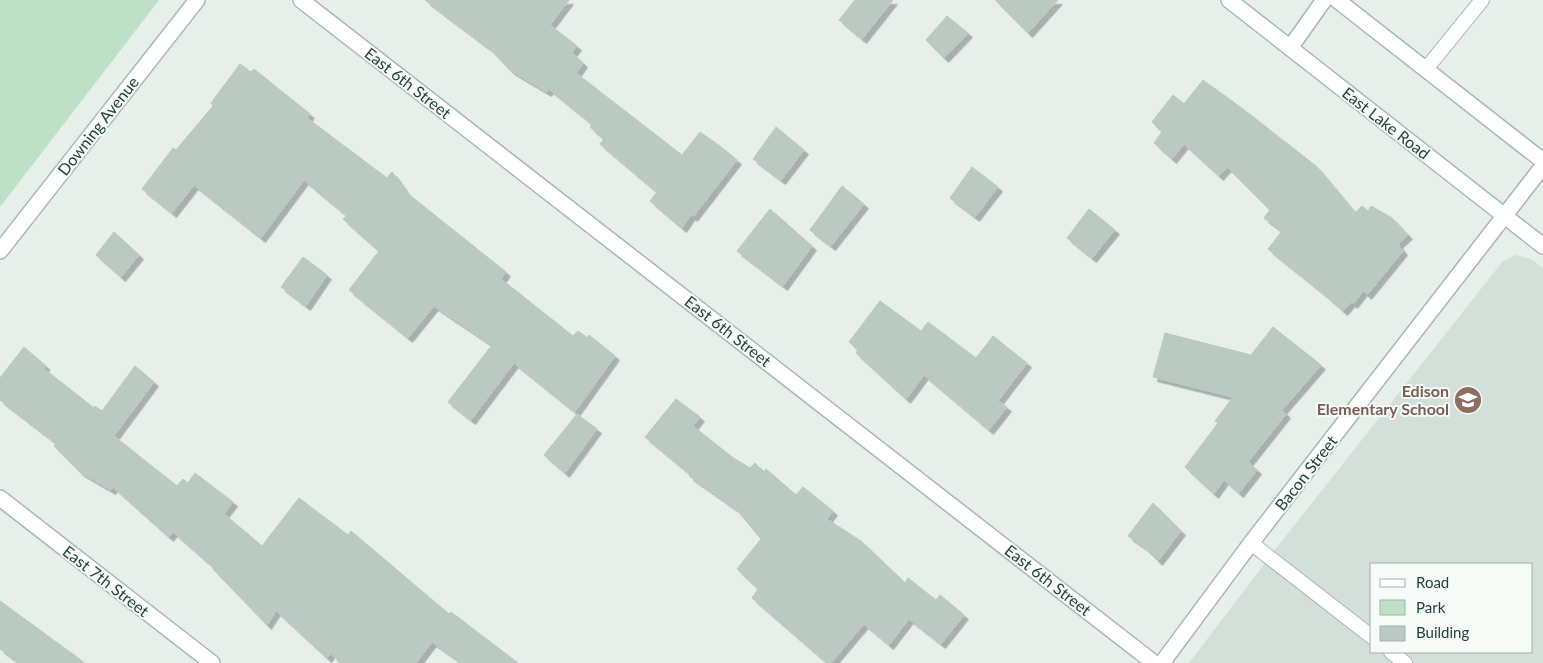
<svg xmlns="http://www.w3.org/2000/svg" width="1543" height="663" viewBox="0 0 1543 663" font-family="Lato,sans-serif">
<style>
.built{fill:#d3dfd9;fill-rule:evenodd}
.green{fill:#bee0c4}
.building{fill:#bacac3;stroke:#b7c9c0;filter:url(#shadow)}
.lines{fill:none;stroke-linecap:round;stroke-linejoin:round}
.service-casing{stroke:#a8b8b1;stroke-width:16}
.minor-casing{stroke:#a8b8b1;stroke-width:18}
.tertiary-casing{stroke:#a8b8b1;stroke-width:18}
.secondary-casing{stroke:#a3bbb1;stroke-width:18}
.service{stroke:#fff;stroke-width:14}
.minor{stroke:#fff;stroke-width:15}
.tertiary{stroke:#fff;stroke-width:15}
.secondary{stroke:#fff;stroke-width:15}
.labels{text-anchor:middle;stroke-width:4;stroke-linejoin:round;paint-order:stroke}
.street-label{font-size:16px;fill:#234237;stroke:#f7fbf8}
.education-label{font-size:16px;font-weight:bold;fill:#785e54;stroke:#f7fbf8;text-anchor:end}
</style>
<defs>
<filter id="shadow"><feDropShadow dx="4.5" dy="4.5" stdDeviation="0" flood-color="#0004"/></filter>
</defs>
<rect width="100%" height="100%" fill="#e6efea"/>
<path class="built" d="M1516 255 1531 259 1543 268V663H1189L1278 546 1503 261ZM1372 564H1532V652H1372Z"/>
<path class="green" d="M0 0H159L0 207Z"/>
<g class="building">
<path d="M425 0H569L550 25 577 46 572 53 583 63 576 73 682 155 700 132 720 146 737 160 693 217 691 215 682 228 650 201 657 192 600 144 604 139 590 127 592 124 549 89 547 92 510 70 490 49Z"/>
<path d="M855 0H893L862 39 839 20Z"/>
<path d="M995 0H1058L1028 33Z"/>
<path d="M947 16 968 33 944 58 926 40Z"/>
<path d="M240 64 251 72 254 69 310 114 307 118 387 178 392 172 407 193 506 272 501 279 573 336 578 331 588 338 589 335 615 356 575 412 514 363 471 420 448 402 492 345 434 306 408 338 349 290 379 251 343 219 347 216 304 180 261 238 194 185 172 213 142 189 173 148 176 150 213 106 211 103Z"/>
<path d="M1203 80 1243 109 1316 166 1355 213 1362 206 1368 211 1371 206 1392 218 1408 235 1398 244 1403 251 1367 295 1363 291 1353 304 1351 302 1343 311 1324 294 1268 249 1282 231 1264 218 1270 210 1227 167 1219 176 1184 144 1172 159 1154 143 1162 132 1152 122 1173 95 1184 104Z"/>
<path d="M776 127 804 150 781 180 753 159Z"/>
<path d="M972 167 998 187 975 217 950 198Z"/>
<path d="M842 186 864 204 831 246 810 230Z"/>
<path d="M770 209 812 246 783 286 737 251Z"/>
<path d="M1089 209 1115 230 1092 258 1067 238Z"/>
<path d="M114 232 139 255 121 277 96 255Z"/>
<path d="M303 257 327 275 306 306 281 287Z"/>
<path d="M880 301 921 331 928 322 976 358 993 336 1027 363 998 401 1007 407 989 430 924 375 906 399 856 353 858 349 849 342Z"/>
<path d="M1273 327 1321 365 1282 410 1286 414 1248 462 1257 470 1239 493 1224 480 1214 494 1185 467 1218 423 1215 421 1233 397 1153 377 1165 333 1251 355Z"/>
<path d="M24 347 46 366 43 368 94 408 95 406 102 411 135 366 154 382 114 436 177 486 183 479 188 483 195 473 233 502 224 514 262 546 299 498 348 535 351 531 449 614 451 612 518 663H462L432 642 416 663H340L331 653 327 658 276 611 267 625 213 569 214 568 173 532 169 537 113 487 111 490 80 472 54 446 56 443 0 400V378Z"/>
<path d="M676 399 700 417 693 426 732 457 750 468 755 463 764 472 766 469 796 495 803 487 833 511 827 519 861 541 905 583 908 578 936 600 940 595 964 615 941 644 909 619 889 645 864 624 831 663H827L752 598 758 589 737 569 761 539 736 509 689 476 690 474 645 437Z"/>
<path d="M577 414 597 429 565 473 544 455Z"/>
<path d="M1153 503 1181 531 1158 561 1144 547 1128 536Z"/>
<path d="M0 601 85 663H20L0 649Z"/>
</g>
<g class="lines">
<defs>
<g id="service">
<path d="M1426 69 1482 0"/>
<path d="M1251 543 1372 637"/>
<path d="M1391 652 1405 663"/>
</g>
<g id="minor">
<path d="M301 0 1154 663"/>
<path d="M1290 48 1324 0"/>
<path d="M0 498 212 663"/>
<path d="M1162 663 1251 543 1543 166"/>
</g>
<path id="tertiary" d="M0 251 197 0"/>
<g id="secondary">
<path d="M1229 0 1543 246"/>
<path d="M1337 0 1543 161"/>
</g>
</defs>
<use href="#service" class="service-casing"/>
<use href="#minor" class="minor-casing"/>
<use href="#tertiary" class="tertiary-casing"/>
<use href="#secondary" class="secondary-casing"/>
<use href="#service" class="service"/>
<use href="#minor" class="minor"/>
<use href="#tertiary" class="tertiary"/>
<use href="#secondary" class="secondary"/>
</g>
<defs>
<symbol id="school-disc" viewBox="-11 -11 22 22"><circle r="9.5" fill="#8d6e63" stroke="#f7fbf8"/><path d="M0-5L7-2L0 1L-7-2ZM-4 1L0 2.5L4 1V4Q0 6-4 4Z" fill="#fff"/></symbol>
</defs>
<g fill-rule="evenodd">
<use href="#school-disc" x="1452" y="384" width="32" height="32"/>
</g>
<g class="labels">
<g class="street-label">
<text transform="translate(408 83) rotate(38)" y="6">East 6th Street</text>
<text transform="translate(1386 123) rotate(38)" y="6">East Lake Road</text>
<text transform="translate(98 126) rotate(-52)" y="6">Downing Avenue</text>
<text transform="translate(728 331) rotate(38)" y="6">East 6th Street</text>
<text transform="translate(1306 473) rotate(-52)" y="6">Bacon Street</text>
<text transform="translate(1048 580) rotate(38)" y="6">East 6th Street</text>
<text transform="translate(106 581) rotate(38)" y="6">East 7th Street</text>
</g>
<g class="education-label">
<text x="1449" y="397">Edison<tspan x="1449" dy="18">Elementary School</tspan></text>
</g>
</g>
<rect x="1370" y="563" width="162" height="90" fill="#f7fbf8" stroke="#a2b1ab"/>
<rect x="1380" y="579" width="25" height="8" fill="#ffffff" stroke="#a2b1ab"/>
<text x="1416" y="588" font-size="15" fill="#234237">Road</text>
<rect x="1380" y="600" width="25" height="15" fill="#bee0c4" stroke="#a2b1ab"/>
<text x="1416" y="613" font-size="15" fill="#234237">Park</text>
<rect x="1380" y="626" width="25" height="15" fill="#bacac3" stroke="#a2b1ab"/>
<text x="1416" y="638" font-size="15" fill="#234237">Building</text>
</svg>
